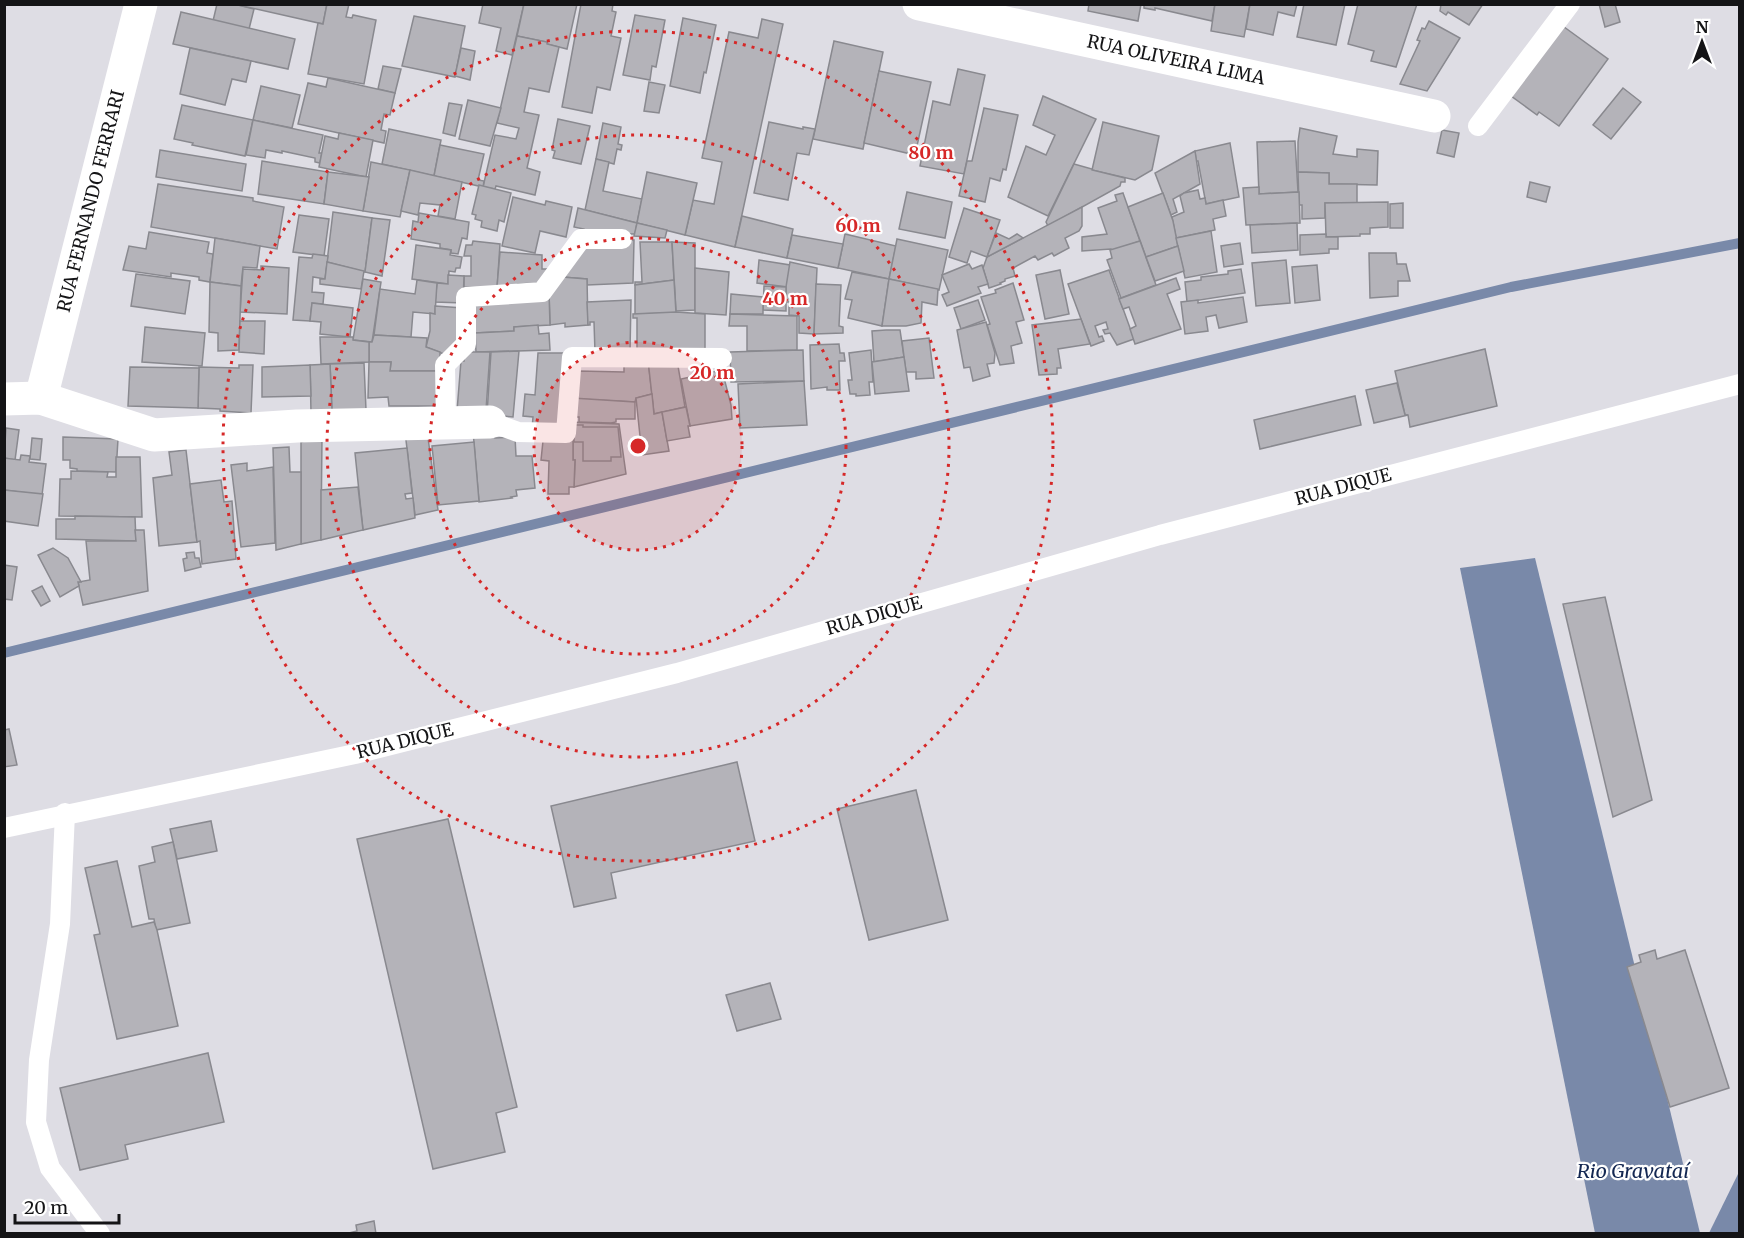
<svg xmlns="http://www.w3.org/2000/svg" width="1744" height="1238" viewBox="0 0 1744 1238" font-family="Merriweather,serif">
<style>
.water{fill:#7989a9}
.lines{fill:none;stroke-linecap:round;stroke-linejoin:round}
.stream{stroke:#7989a9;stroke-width:10}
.building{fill:#b4b3b9;stroke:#89898f;stroke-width:1.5}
.service{stroke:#fff;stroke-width:20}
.minor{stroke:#fff;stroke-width:33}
.ring{fill:none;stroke:#d62828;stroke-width:3;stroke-dasharray:3 6}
.labels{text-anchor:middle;stroke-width:4.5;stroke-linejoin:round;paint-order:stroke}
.street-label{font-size:18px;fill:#141416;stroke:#fff}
.water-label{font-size:20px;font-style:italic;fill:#132752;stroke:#fff}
.centre{fill:#d62828;stroke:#fff;stroke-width:3}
.ring-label{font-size:18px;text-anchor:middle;font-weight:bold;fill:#d62828;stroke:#fff;stroke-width:4.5;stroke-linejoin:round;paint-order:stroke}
</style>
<rect width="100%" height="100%" fill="#dedde4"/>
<g class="water">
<path d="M1535 558 1700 1233H1595L1460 568Z"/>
<path d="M1739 1172V1233H1709Z"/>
</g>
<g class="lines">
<path class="stream" d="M4 653 1511 287 1740 243"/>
</g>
<g class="building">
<path d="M217 4H234L254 9 249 29 213 21Z"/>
<path d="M234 4H327L323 24Z"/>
<path d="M327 4H349L346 17 352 18 353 15 376 20 364 84 308 74 318 23 323 24Z"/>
<path d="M483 4H524L512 55 496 51 501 28 479 23Z"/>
<path d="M524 4H577L567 49 547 44V42L517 36Z"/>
<path d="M581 4H613L612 11 616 12 611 36 621 38 610 90 597 87 592 113 562 107Z"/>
<path d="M1089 4H1141L1138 21 1088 11Z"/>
<path d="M1144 4H1215L1212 21 1155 8V10L1144 8Z"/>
<path d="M1215 4H1250L1244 37 1211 31Z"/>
<path d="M1250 4H1297L1294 16 1278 12 1273 35 1246 29Z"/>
<path d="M1304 4H1345L1336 45 1297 37Z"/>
<path d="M1358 4H1417L1396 67 1371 61 1374 51 1348 44Z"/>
<path d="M1441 4H1483L1469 25 1448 12 1446 15 1440 11Z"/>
<path d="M1599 4H1615L1620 22 1605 27Z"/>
<path d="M181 12 295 39 288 69 173 44Z"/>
<path d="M635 15 665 20 656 67 652 66 650 80 623 75Z"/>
<path d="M414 16 465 26 455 77 402 66Z"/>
<path d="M683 18 716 25 706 73 704 72 700 93 670 86Z"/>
<path d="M762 19 783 24 735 247 685 235 693 200 714 204 722 162 702 158 729 32 758 38Z"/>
<path d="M1429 21 1460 38 1427 91 1400 84 1420 41 1417 40 1422 28 1425 29Z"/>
<path d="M1560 24 1608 59 1559 126 1539 112 1537 115 1507 93Z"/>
<path d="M517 36 547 42V44L559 47 549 92 529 88 524 112 539 115 527 168 540 172 535 195 496 186 495 189 483 187 495 135 516 139 519 128 497 123Z"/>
<path d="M834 41 883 52 863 149 813 139Z"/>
<path d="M190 48 251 61 246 82 232 79 225 105 180 94Z"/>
<path d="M461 48 475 51 470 80 455 76Z"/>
<path d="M383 66 401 69 395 93 378 89Z"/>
<path d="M958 69 985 75 964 174 920 166 933 101 950 105Z"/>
<path d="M879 71 931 82 915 155 864 143Z"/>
<path d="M328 78 395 93 390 115 384 114 381 130 386 131 384 143 298 124 308 83 326 87Z"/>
<path d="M649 82 665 85 659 113 644 111Z"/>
<path d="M261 86 300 95 292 128 253 120Z"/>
<path d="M1623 88 1641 102 1611 139 1593 125Z"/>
<path d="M1043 96 1096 119 1048 216 1008 197 1026 146 1046 155 1055 135 1033 125Z"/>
<path d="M468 100 501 108 490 146 459 139Z"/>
<path d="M449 103 462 105 455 136 443 133Z"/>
<path d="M182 105 253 120 245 156 192 145 193 143 174 139Z"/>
<path d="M984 108 1018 115 1006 170 1003 169 1000 181 990 178 985 202 959 196 967 161H972Z"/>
<path d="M558 119 590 126 581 164 553 158 555 151 552 150Z"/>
<path d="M253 120 323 135 319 153H322L320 163 315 162V158L282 151V153L266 150 265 158 246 155Z"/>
<path d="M769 122 803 129V127L815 129 809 155 797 153 788 200 754 193Z"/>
<path d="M1103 122 1159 136 1152 170 1135 180 1092 170Z"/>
<path d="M603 123 621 127 618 144 622 145 621 150 617 149 614 164 596 159Z"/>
<path d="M1300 128 1337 136 1333 154 1357 157V149L1378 151 1377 185 1329 184V173L1298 172V142Z"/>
<path d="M389 129 441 140 434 176 382 164Z"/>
<path d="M1442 130 1459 133 1454 157 1437 153Z"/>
<path d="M339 133 373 140 366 177 319 167 325 136 338 139Z"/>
<path d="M1295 141 1298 192 1259 194 1257 142Z"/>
<path d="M1230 143 1239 197 1206 204 1198 161H1196L1195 151Z"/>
<path d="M440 145 484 154 478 180 484 181 483 187 434 176Z"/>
<path d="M160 150 246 164 242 191 156 177Z"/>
<path d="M1195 151 1200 184 1173 199 1177 212 1171 215 1155 173Z"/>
<path d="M596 159 609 162 603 191 642 199 637 223 585 210Z"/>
<path d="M262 161 328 172 324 204 258 194Z"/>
<path d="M371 162 410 170 400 217 363 211Z"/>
<path d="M1074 164 1092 169V170L1125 178V182H1121L1120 186 1048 226 1046 222Z"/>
<path d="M410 170 462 182 455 219 438 216 440 205 420 203 418 215 401 211Z"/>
<path d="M328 172 369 177 363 211 324 204Z"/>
<path d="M647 172 697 183 685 235 637 223Z"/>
<path d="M1298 172 1329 173V184H1357V203H1325V218L1302 219V205H1299Z"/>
<path d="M1530 182 1550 187 1546 202 1527 197Z"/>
<path d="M158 184 253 198V201L284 207 277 249 151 227Z"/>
<path d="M479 185 511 193 504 222 499 220 497 231 481 227 482 221 475 219 476 215 472 214Z"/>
<path d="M1259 187V194L1299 192 1300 223 1246 225 1243 188Z"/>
<path d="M1198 190 1200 199 1205 198 1206 204 1223 200 1226 216 1213 219 1215 230 1176 238 1172 217 1184 212 1180 196 1184 193Z"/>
<path d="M907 192 952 202 945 238 899 229Z"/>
<path d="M1123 193 1140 241 1112 251 1111 249 1082 251V237L1107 234 1098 208 1117 201 1115 195Z"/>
<path d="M1163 193 1173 221 1178 246 1146 257 1128 207Z"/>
<path d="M513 197 545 205 546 201 572 207 566 237 540 231 535 253 502 246Z"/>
<path d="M1388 202V227L1370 228V234H1360V236L1326 237 1325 203Z"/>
<path d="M1403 203V228H1390V204Z"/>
<path d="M1082 207V226L1079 231 1065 238 1069 248 1054 256 1052 253 1038 260 1035 256 1013 268 1015 276 1005 279V281L1000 283 1001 284 989 288 983 268 987 257Z"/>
<path d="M578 208 637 223 635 234 584 233V229L574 227Z"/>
<path d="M964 208 1000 220 987 257 971 251 967 263 949 257Z"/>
<path d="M333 212 372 218 365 272 327 262Z"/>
<path d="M419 213 469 222 467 239 462 238 458 254 451 253V250L440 248V244L411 239 413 221 418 222Z"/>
<path d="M299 215 329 219 324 256 293 252Z"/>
<path d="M742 216 793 229 787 258 735 247Z"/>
<path d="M372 218 390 220 382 276 365 272Z"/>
<path d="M637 223 667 230 665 238 634 236Z"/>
<path d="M1297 223 1298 250 1252 253 1250 225Z"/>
<path d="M1211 231 1217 272 1185 278 1176 238Z"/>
<path d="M149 232 209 242 207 253 213 254 210 282 199 280V277L171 273V277L123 270 129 246 146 249Z"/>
<path d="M996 233 1009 239 1017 234 1023 238 987 257Z"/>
<path d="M845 234 896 246 889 279 838 268Z"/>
<path d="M1326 234V237H1338V249H1329V253L1300 255V235Z"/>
<path d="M792 235 843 244 838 268 787 258Z"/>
<path d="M215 238 260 246 257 268 243 267 241 286 210 282Z"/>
<path d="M585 239 634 240 633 283 587 285V279L562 277Z"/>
<path d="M897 239 948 250 939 290 889 279Z"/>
<path d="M473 241 500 244 497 289 464 287V276H471V256H464L466 245H472Z"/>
<path d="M1140 241 1156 285 1121 298 1107 260 1112 258 1110 250Z"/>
<path d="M640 242H672L674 280 635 285V282H642Z"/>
<path d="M672 242 695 243V310L676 311Z"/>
<path d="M1240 243 1243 264 1224 267 1221 246Z"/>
<path d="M416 245 451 250 450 255 462 257 460 268H456L455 272 449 271 448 284 412 279Z"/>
<path d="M1178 246 1184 271 1155 281 1146 257Z"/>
<path d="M500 252 542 255V269H552L540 283 518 284 510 288 497 287Z"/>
<path d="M1369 253H1396L1397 264H1406L1410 281H1398V296L1370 298Z"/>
<path d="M313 254 328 256 325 279 313 277 312 292 324 293 323 304 312 303 310 321 293 320 299 257 312 258Z"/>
<path d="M759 260 790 265 788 287 757 283Z"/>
<path d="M1286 260 1290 303 1256 306 1252 263Z"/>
<path d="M327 262 364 271 361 289 320 284V279H325Z"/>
<path d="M790 262 817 268 814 334 799 333V316L789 315V302H786V287Z"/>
<path d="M969 264 972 269 982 265 988 284 978 287 981 293 947 306 942 295 949 292 942 275Z"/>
<path d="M1317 265 1320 300 1295 303 1292 267Z"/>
<path d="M261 266 289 268 287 314 240 312 243 269 261 270Z"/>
<path d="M695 268 729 272 726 315 695 313Z"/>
<path d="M1241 269 1245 293 1187 302 1185 282 1201 280V277L1228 274V271Z"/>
<path d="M1060 270 1069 314 1045 319 1036 275Z"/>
<path d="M1109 270 1134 339 1117 345 1110 333 1105 334 1103 330 1108 329 1106 322 1095 326 1099 337 1102 336 1104 341 1091 346 1068 284Z"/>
<path d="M852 272 889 279 882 326 848 318 852 300 845 299Z"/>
<path d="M136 274 190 281 185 314 131 306Z"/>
<path d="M448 275 464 276 463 303 435 302 437 283 448 284Z"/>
<path d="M562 277 587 279 588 325 565 327V323L550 325 549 292Z"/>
<path d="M1176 278 1180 289 1167 294 1181 329 1135 344 1130 329 1136 326 1129 307 1123 309 1119 299Z"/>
<path d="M363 279 381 282 372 342 353 340Z"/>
<path d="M889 279 938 289 937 305 922 302 921 323 906 326H882Z"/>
<path d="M417 280 437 283 435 314 413 312 411 337 374 335 380 289 415 294Z"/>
<path d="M674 280 676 313 635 314V285Z"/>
<path d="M210 282 241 286 239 350 218 351V333L209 332Z"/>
<path d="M1013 283 1024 320 1016 322 1022 343 1011 346 1014 363 1000 365 987 325 990 324 981 297 996 293 995 290Z"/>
<path d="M816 284 841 285 839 326 843 327V333L814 334Z"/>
<path d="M764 286 786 287V311L763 310Z"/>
<path d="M549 292 550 325 514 327V331L475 333 474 297Z"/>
<path d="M731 294 763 297V314H730Z"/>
<path d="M1243 297 1247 322 1219 328 1216 315 1206 317 1208 331 1185 334 1181 302 1198 300V303Z"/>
<path d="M631 300 630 351 595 352 594 322H590V325H588L587 302Z"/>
<path d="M978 300 985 320 961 329 954 308Z"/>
<path d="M312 303 353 308 350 337 320 334 321 322 310 321Z"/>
<path d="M435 306 463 308V334L449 356 426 347 430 331V313L435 314Z"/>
<path d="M676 312 705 314V356H637V318H633V314Z"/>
<path d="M730 314 797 316V350L747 351V326H729Z"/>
<path d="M1081 319 1090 344 1058 349 1061 368H1057V374L1039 375 1032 325Z"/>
<path d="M240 321H265L264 354 239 352Z"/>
<path d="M986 322 995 353 994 363 987 364 990 376 973 381 970 367 964 368 957 330Z"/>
<path d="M538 325 539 334 549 333 550 350 476 352 475 333 514 331V327Z"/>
<path d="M145 327 205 333 202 366 142 362Z"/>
<path d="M886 330H900L904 357 874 362 872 331Z"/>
<path d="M374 335 427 338 426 347 440 352V371H390L391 362H369V342H372Z"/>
<path d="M320 337H353V340L369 342V362L321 364Z"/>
<path d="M929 338 934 378 916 379V372H906L902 341Z"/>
<path d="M839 344 840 353H844L845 361H839L840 390H827V387L811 389 810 345Z"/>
<path d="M1485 349 1497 406 1410 427 1408 415H1405L1395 371Z"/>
<path d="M803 350 804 381 731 382 730 352Z"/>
<path d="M871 350 873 382H869L870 395 856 396V394H850L848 380H852L849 353Z"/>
<path d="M519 351 513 417 487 414 491 352Z"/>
<path d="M464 352H490L486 410 457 411 461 361H464Z"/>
<path d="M538 353H566L563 431 532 429 533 417 523 416 525 394 535 395Z"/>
<path d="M904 357 909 391 875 394 872 362Z"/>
<path d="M624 359 648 360 652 394 636 398 635 402 578 399 579 371 624 372Z"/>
<path d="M648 360H677L685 407 654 414Z"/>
<path d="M369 362H391L390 371H440V406H389L388 397 368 398Z"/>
<path d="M364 363 366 410 332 411 330 364Z"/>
<path d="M330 364 332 411 311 413 310 365Z"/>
<path d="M239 365H253L251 413 220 411V409L198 408 199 367 239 368Z"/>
<path d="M310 365 311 396 262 397V367Z"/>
<path d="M130 367 199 368 198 408 128 406Z"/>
<path d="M722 370 731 405 732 419 690 426 681 379Z"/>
<path d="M804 381 807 425 740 428 738 384Z"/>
<path d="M1397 383 1405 415H1408L1374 423 1366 390Z"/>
<path d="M652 394 654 414 662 412 669 451 642 455 636 398Z"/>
<path d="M1355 396 1361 425 1260 449 1254 420Z"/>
<path d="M572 398 635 402V419H616V422L611 423 579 422V417H571Z"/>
<path d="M686 407 690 426H688L690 437 667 441 662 412Z"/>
<path d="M569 422 619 424 626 474 574 487 575 460H573V439Z"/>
<path d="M574 425H583V427H618L621 457H611V461H583V442H574Z"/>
<path d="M6 428 19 430 15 460 4 458Z"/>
<path d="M473 431 495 433V438L515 437 516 456H532L535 488 516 490 517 496 511 497 512 498 479 502Z"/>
<path d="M405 432 428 438 438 510 415 515Z"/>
<path d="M322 436 321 540 301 544V442Z"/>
<path d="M63 437 118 439 116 472 77 471V469L70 468V460H63Z"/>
<path d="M32 438 42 439 40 460 30 459Z"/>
<path d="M573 439V460H575L574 487H569V494H548L549 461 541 460 543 441Z"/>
<path d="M474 442 479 501 438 505 432 446Z"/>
<path d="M289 447 290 472H301V544L276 550 273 448Z"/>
<path d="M407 448 412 493 405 494 406 499 413 498 415 518 363 530 355 453Z"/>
<path d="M186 450 197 542 159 546 153 478 172 475 169 452Z"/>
<path d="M21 455 30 456 29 462 46 464 42 495 4 490V458L20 460Z"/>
<path d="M116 457H140L142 517 59 516 60 479H71V471L108 472 107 477H116Z"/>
<path d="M247 463V471L273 467 275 543 241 547 231 465Z"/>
<path d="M221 480 224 502 232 501 236 559 202 564 200 541 197 542 190 484Z"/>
<path d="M358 487 363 530 321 540V490Z"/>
<path d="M4 490 43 494 38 526 4 521Z"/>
<path d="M75 516 135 517 136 541 56 539V519H75Z"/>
<path d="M135 530H144L148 591 83 605 78 582 90 580 86 541H136Z"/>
<path d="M53 548 68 558 81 582H78L79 586 60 597 38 555Z"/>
<path d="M194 552 195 558H199L201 567 185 571 183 559 187 558 186 553Z"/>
<path d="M4 565 17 567 12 600 4 599Z"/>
<path d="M42 586 50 601 41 606 32 591Z"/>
<path d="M1605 597 1652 800 1613 817 1563 604Z"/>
<path d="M9 729 17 765 4 767V730Z"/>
<path d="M737 762 755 841 611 873 616 898 574 907 551 806Z"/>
<path d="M916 790 948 920 869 940 837 809Z"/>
<path d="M448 819 517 1107 496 1113 505 1152 433 1169 357 839Z"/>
<path d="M211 821 217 851 177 859 170 829Z"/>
<path d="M173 842 190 923 156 930 154 919H149L139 866 155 862 152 847Z"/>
<path d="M117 861 132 927 154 922 157 930 178 1026 117 1039 94 935 100 934 85 868Z"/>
<path d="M1655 950 1657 959 1685 950 1729 1088 1670 1107 1627 967 1641 962 1639 955Z"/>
<path d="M770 983 781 1019 737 1031 726 995Z"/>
<path d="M208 1053 224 1122 125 1145 128 1159 80 1170 60 1088Z"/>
<path d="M374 1221 376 1234H345L357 1231 356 1225Z"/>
</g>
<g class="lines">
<g class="service">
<path d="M1478 126 1570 4"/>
<path d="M490 422 518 432 566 433 572 357 722 358"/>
<path d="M446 425 445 365 466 344V297L542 292 581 239H622"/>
<path d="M65 813 60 924 39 1060 36 1122 50 1168 100 1234"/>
<path d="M4 828 355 754 677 673 1160 535 1740 384"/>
</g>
<g class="minor">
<path d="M919 4 1434 116"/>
<path d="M41 398 141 4"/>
<path d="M4 399 41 398 154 435 297 426 490 422"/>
</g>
</g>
<circle cx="638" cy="446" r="104" fill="#d62828" fill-opacity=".12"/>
<g class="ring">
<circle cx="638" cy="446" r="104"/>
<circle cx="638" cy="446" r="208"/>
<circle cx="638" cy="446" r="311"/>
<circle cx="638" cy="446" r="415"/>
</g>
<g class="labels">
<g class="street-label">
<text transform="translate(1176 60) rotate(12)" y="6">RUA OLIVEIRA LIMA</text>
<text transform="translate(91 201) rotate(-76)" y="6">RUA FERNANDO FERRARI</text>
<text transform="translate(1343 487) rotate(-15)" y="6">RUA DIQUE</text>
<text transform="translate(874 616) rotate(-16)" y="6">RUA DIQUE</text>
<text transform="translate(405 741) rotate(-14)" y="6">RUA DIQUE</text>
</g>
<g class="water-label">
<text x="1633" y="1178">Rio Gravataí</text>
</g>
</g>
<circle cx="638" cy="446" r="9" class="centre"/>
<g class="ring-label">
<text x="931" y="159">80 m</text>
<text x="858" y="232">60 m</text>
<text x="785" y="305">40 m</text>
<text x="712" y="379">20 m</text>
</g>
<rect width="1744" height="1238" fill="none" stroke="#141416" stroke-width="12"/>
<g transform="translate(1702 42)" stroke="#ffffff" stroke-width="4.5" paint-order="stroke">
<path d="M0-4.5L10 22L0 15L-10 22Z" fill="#141416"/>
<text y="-9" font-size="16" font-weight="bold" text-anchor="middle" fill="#141416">N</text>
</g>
<path d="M15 1214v9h104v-9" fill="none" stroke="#141416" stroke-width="3"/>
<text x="24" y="1214" font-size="18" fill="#141416" stroke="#ffffff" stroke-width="4.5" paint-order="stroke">20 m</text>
</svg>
